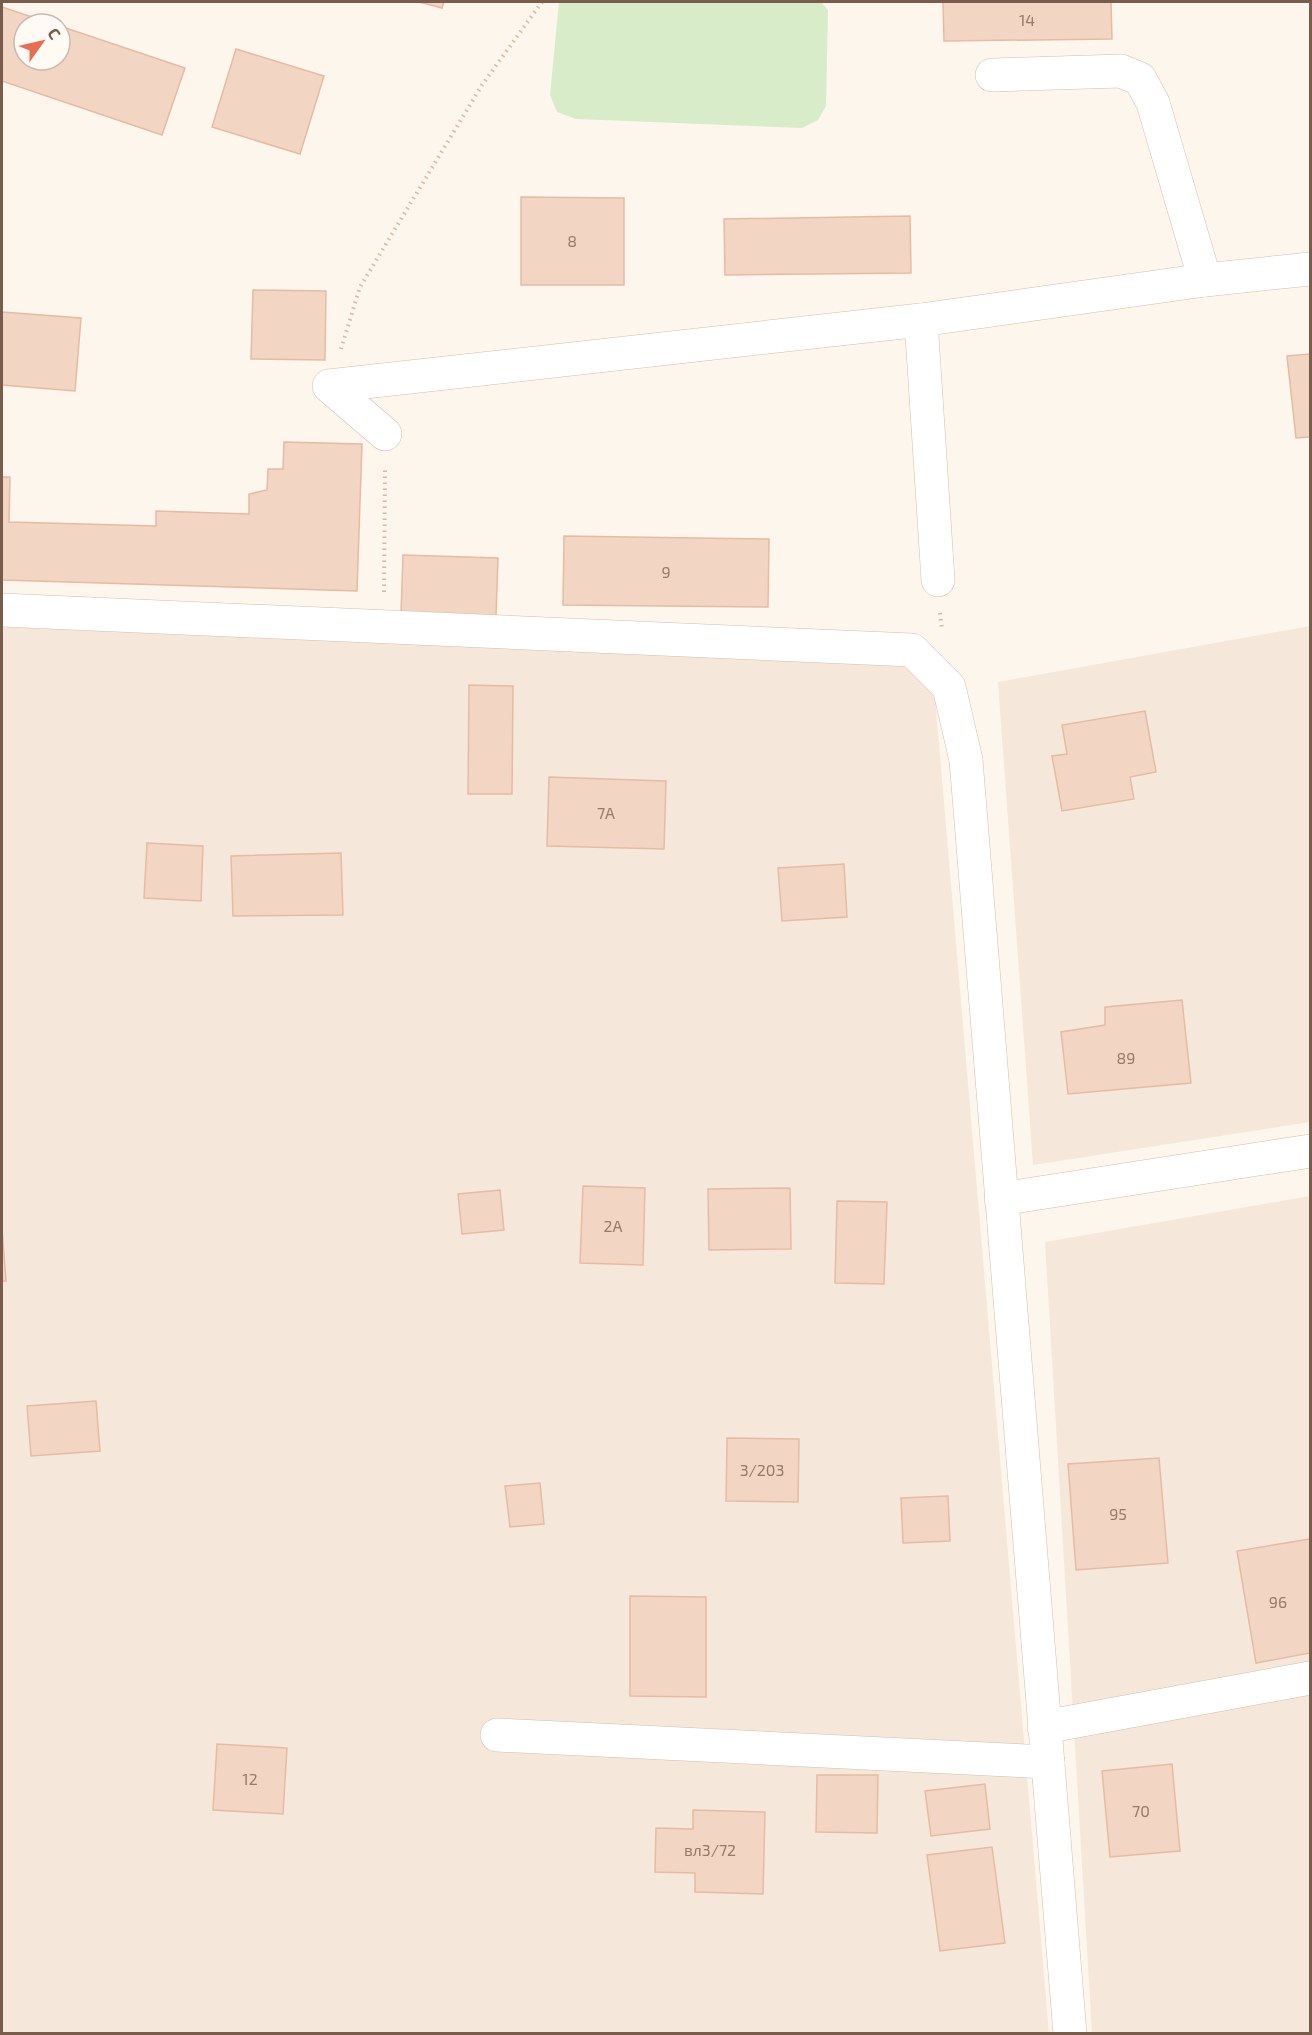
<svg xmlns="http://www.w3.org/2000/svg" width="1312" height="2035" viewBox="0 0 1312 2035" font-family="'Exo 2',sans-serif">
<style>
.residential{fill:#f5e8da}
.green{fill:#d8ecc9}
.building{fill:#f3d5c3;stroke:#e6bba3;stroke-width:1.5}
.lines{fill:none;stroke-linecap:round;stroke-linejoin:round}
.minor-casing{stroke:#d1beb0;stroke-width:34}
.path{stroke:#d9b8a5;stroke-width:4;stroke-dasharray:1.5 4.5;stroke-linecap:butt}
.minor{stroke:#fff;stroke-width:33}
.labels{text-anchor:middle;stroke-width:6;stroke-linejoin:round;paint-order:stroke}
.number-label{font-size:16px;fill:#987a6a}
</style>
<rect width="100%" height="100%" fill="#fdf6ec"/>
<g class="residential">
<path d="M1310 626V1122L1033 1165 998 682Z"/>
<path d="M2 627 891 659 934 685 1049 2033 2 2034Z"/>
<path d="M1310 1196V2033H1092L1045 1242Z"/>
</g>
<path class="green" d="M559 2H821L828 10 826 106 818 120 802 128 576 119 557 112 550 95Z"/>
<g class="building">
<path d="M419 2H444L442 8Z"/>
<path d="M943 2H1111L1112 39 944 41Z"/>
<path d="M2 7 53 24H24V60H60V26L185 68 162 135 2 81Z"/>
<path d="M236 49 324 76 300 154 212 127Z"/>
<path d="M521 197 624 198V285H521Z"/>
<path d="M910 216 911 273 725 275 724 219Z"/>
<path d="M253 290 326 291 325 360 251 359Z"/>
<path d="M2 312 81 318 75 391 2 385Z"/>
<path d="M1310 354V437L1296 438 1287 356Z"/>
<path d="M284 442 362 444 357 591 2 580V477H10L9 522 156 526V511L249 514V494L267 490 268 469H283Z"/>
<path d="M564 536 769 539 768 607 563 605Z"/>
<path d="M403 555 498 558 496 616 401 614Z"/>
<path d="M469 685 513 686 512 794H468Z"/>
<path d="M1145 711 1156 772 1130 777 1134 799 1062 811 1052 756 1067 754 1062 725Z"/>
<path d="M549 777 666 781 664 849 547 846Z"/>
<path d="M147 843 203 846 201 901 144 898Z"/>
<path d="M341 853 343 915 233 916 231 856Z"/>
<path d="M844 864 847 917 782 921 778 868Z"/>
<path d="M1182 1000 1191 1083 1068 1094 1061 1032 1105 1025V1007Z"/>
<path d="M583 1186 645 1188 643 1265 580 1263Z"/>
<path d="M790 1188 791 1249 709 1250 708 1189Z"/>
<path d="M500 1190 504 1230 462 1234 458 1194Z"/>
<path d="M837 1201 887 1202 884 1284 835 1283Z"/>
<path d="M2 1229 6 1281H2Z"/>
<path d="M96 1401 100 1451 31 1456 27 1406Z"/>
<path d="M727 1438 799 1439 798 1502 726 1501Z"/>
<path d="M1159 1458 1168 1563 1076 1570 1068 1464Z"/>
<path d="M540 1483 544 1524 510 1527 505 1486Z"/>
<path d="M948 1496 950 1541 903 1543 901 1498Z"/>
<path d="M1310 1539V1653L1256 1663 1237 1551Z"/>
<path d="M630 1596 706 1597V1697L630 1696Z"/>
<path d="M217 1744 287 1748 283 1814 213 1810Z"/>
<path d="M1172 1764 1180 1851 1110 1857 1102 1771Z"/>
<path d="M817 1775H878L877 1833 816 1832Z"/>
<path d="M985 1784 990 1829 931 1836 925 1791Z"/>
<path d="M693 1810 765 1812 763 1894 695 1892V1873L655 1872 656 1828 693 1829Z"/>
<path d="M992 1847 1005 1943 940 1951 927 1855Z"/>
</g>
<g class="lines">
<defs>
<g id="minor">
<path d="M992 75 1121 71 1140 79 1153 103 1205 280"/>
<path d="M921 320 938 580"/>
<path d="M385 434 329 386 921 320 1205 280 1310 269"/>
<path d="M2 610 912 650 949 687 966 760 1070 2034"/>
<path d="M1001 1199 1310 1151"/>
<path d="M1044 1727 1310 1678"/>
<path d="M497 1735 1048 1762"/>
</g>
</defs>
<use href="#minor" class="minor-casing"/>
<g class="path">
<path d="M341 349 360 287 482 85 542 2"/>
<path d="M384 592 385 468"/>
<path d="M940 613 942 630"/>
</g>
<use href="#minor" class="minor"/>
</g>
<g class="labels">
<g class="number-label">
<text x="1027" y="26">14</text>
<text x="572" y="247">8</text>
<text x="666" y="578">9</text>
<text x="606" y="819">7А</text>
<text x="1126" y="1064">89</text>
<text x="613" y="1232">2А</text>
<text x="762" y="1476">3/203</text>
<text x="1118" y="1520">95</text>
<text x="1278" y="1608">96</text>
<text x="250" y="1785">12</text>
<text x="1141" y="1817">70</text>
<text x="710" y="1856">вл3/72</text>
</g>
</g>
<rect width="1312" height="2035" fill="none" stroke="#7a5c4d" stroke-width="6"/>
<g transform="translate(42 42) rotate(56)"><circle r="28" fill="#fffaf3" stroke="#cabbb1" stroke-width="1.5"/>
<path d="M0-4.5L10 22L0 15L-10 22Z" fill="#e76f51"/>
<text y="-9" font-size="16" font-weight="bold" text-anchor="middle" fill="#7a5c4d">С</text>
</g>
</svg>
